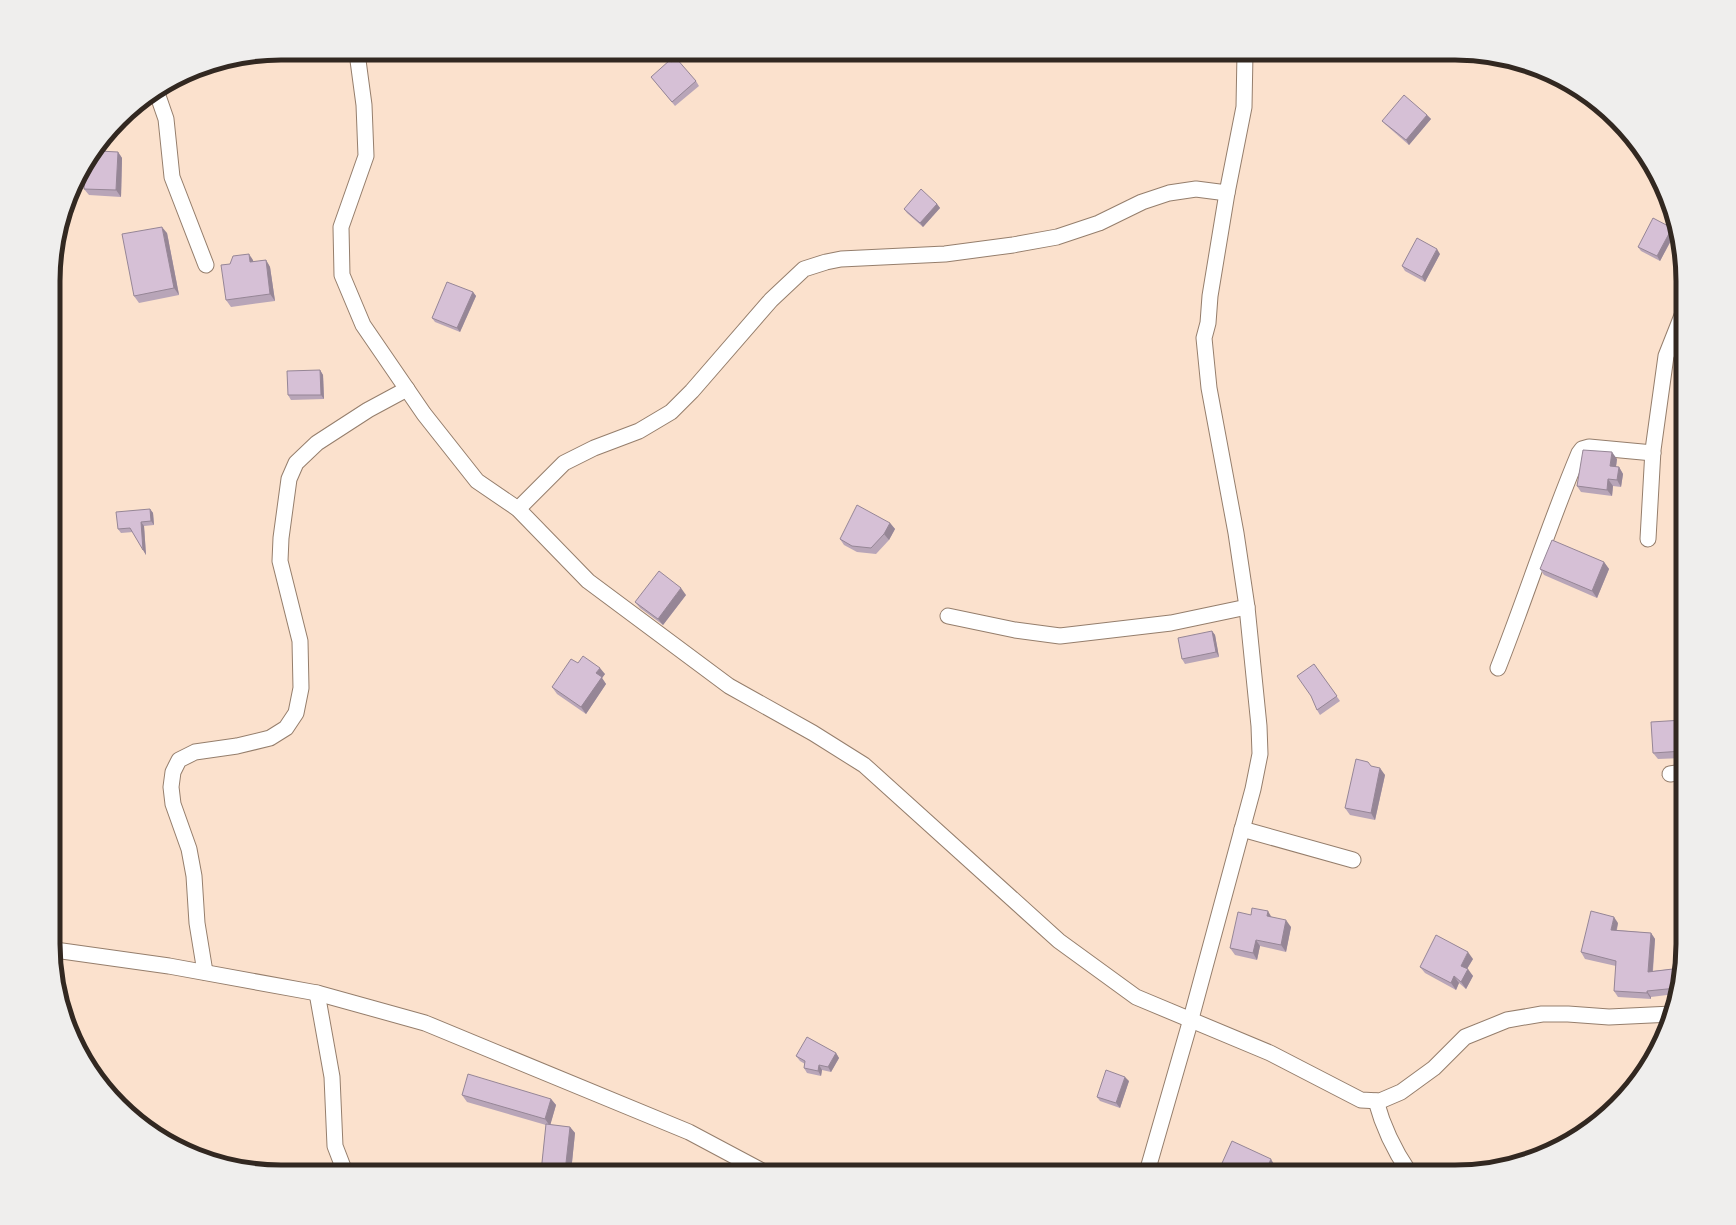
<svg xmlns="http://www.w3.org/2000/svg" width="1736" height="1225" viewBox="0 0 1736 1225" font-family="Jost,sans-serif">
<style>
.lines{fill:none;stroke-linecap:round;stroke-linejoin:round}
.minor-casing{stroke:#957e6c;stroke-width:17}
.minor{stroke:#fff;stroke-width:15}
.wall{fill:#b8a5b8}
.shaded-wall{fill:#968696}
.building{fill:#d6c0d6;stroke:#968696}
.rim{fill:none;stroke:#322821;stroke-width:5}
</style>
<rect width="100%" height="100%" fill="#fbe1cd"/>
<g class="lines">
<defs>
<g id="minor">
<path d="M357 53 364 105 366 156 341 227 342 275 363 325 424 414 477 481 518 509 588 581 729 686 813 733 864 765 1059 941 1136 997 1270 1053 1361 1100 1380 1101 1401 1092 1434 1068 1465 1037 1507 1020 1542 1014H1568L1609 1017 1672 1014"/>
<path d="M157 93 166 119 172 177 206 265"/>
<path d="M518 509 564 463 594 448 639 431 671 412 692 391 771 300 804 269 826 262 841 259 945 254 1013 245 1057 237 1099 223 1142 202 1169 193 1196 189 1227 193"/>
<path d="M1648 539 1653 450 1666 356 1683 313"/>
<path d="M948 616 1015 630 1060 636 1171 623 1247 607"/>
<path d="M1498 668C1526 597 1549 524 1579 453L1582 449 1589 447 1653 453"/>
<path d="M1670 774 1683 772"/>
<path d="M1242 829 1353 860"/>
<path d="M55 950 169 966 317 993 425 1023 689 1132 764 1172"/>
<path d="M205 972 197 923 194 876 189 849 173 804 171 787 173 772 179 760 195 752 237 746 270 738 286 728 296 713 301 688 300 641 280 561 281 538 289 479 296 463 317 443 368 410 407 389"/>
<path d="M317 993 332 1077 335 1146 345 1172"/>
<path d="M1376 1101C1383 1127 1394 1150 1409 1172"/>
<path d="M1147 1172 1189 1026 1253 789 1260 754 1259 726 1247 607 1236 533 1209 388 1204 338 1208 323 1210 296 1227 193 1244 107 1245 53"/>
</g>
</defs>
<use href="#minor" class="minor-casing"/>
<use href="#minor" class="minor"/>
</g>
<g class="wall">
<path d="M671 62 696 81 699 86 675 106 651 77Z"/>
<path d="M1427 115 1431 119 1409 145 1386 125 1382 121Z"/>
<path d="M118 152 122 158 121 197 89 195 84 189Z"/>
<path d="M937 204 940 208 923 227 907 213 904 209Z"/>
<path d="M1672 228 1675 233 1660 261 1641 251 1638 247Z"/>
<path d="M167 233 179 295 139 303 134 296Z"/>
<path d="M1440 254 1425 282 1405 271 1402 266Z"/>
<path d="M253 260V262L266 260 270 267 275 301 231 307 226 300Z"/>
<path d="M473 292 476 296 460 332 435 322 432 318Z"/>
<path d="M320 370 323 375 324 399 291 400 288 395Z"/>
<path d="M1617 459 1616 467H1619L1623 474 1621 487 1613 486 1612 496 1581 492 1577 486Z"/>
<path d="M150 509 153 513 154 525 144 526 146 555 133 532 121 533 118 529Z"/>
<path d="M890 523 895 529 889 540 876 554 857 552 844 545 840 539Z"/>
<path d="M1604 562 1609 569 1597 598 1544 575 1540 569Z"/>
<path d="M686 595 663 625 640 608 635 602Z"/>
<path d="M1212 631 1215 635 1219 657 1185 664 1182 659Z"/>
<path d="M578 663 605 674 602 678 606 684 586 714 557 694 552 687Z"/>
<path d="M1314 664 1340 701 1320 715 1317 710Z"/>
<path d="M1683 720V758L1658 759 1653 753Z"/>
<path d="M1371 766 1385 775 1375 820 1350 815 1345 808Z"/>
<path d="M1251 915 1272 917 1291 927 1286 952 1260 946 1257 960 1235 955 1230 948Z"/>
<path d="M1618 923 1617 930 1651 933 1655 939 1653 971 1681 968 1675 994 1651 997V999L1618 997 1614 991 1616 966 1585 959 1581 952Z"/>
<path d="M1473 959 1467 969 1473 976 1466 989 1459 983 1456 990 1425 973 1420 967Z"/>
<path d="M836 1053 839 1058 831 1072 822 1070 821 1076 807 1073 804 1068 805 1064 800 1061 796 1056Z"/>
<path d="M1129 1081 1120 1108 1100 1101 1097 1097Z"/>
<path d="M462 1095 551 1099 556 1105 550 1125 570 1127 575 1133 571 1172H541L546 1125 467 1102Z"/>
</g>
<g class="shaded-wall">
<path d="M1427 115 1431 119 1409 145 1406 140Z"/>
<path d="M118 152 122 158 121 197 116 190Z"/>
<path d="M937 204 940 208 923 227 920 223Z"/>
<path d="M162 227 167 233 179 295 174 288Z"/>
<path d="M1672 228 1675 233 1660 261 1657 256Z"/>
<path d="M1437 249 1440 254 1425 282 1422 277Z"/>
<path d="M249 254 253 260 254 269 250 262Z"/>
<path d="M266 260 270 267 275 301 270 294Z"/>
<path d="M473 292 476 296 460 332 457 328Z"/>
<path d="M320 370 323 375 324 399 321 395Z"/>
<path d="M1612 452 1617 459 1615 473 1610 466Z"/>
<path d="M1619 467 1623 474 1621 487 1617 480Z"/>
<path d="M1608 479 1613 486 1612 496 1607 490Z"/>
<path d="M150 509 153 513 154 525 151 521Z"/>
<path d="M141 522 144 526 146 555 143 550Z"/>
<path d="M890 523 895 529 889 540 884 534Z"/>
<path d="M1604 562 1609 569 1597 598 1592 591Z"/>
<path d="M681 588 686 595 663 625 658 619Z"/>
<path d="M1212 631 1215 635 1219 657 1216 652Z"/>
<path d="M600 668 605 674 602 678 606 684 586 714 581 707 596 673Z"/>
<path d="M1380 768 1385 775 1375 820 1371 813Z"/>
<path d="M1268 911 1272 918 1267 916Z"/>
<path d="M1614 917 1618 923 1615 936 1611 930Z"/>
<path d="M1286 920 1291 927 1286 952 1281 945Z"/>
<path d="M1651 933 1655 939 1652 978 1648 972Z"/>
<path d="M1256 940 1260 946 1257 960 1253 953Z"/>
<path d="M1468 952 1473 959 1465 972 1461 966Z"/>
<path d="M1468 969 1473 976 1466 989 1461 982Z"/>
<path d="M1454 976 1459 983 1456 990 1451 983Z"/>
<path d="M1647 991 1651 997V999L1647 993Z"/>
<path d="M836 1053 839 1058 831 1072 828 1067Z"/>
<path d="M819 1065 822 1070 821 1076 818 1071Z"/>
<path d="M1125 1077 1129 1081 1120 1108 1116 1103Z"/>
<path d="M551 1099 556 1105 550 1126 545 1119Z"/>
<path d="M570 1127 575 1133 571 1172H565Z"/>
<path d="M1271 1159 1275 1166 1273 1172H1265Z"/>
</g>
<g class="building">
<path d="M676 58 696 81 672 102 651 77 670 60 671 62Z"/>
<path d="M1404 95 1427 115 1406 140 1382 121Z"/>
<path d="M99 151 118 152 116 190 84 189 85 169Z"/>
<path d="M921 189 937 204 920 223 904 209Z"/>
<path d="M1653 218 1672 228 1657 256 1638 247Z"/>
<path d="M162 227 174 288 134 296 122 234Z"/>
<path d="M1417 238 1437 249 1422 277 1402 266Z"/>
<path d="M249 254 250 262 266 260 270 294 226 300 221 265 230 264 233 256Z"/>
<path d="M447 282 473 292 457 328 432 318Z"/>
<path d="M320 370 321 395H288L287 371Z"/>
<path d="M1583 450 1612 452 1610 466 1619 467 1617 480 1608 479 1607 490 1577 486Z"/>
<path d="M857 505 890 523 884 534 871 548 852 546 840 539Z"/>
<path d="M150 509 151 521 141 522 143 550 130 528 118 529 116 512Z"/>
<path d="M1552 540 1604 562 1592 591 1540 569Z"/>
<path d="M659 571 681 588 658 619 635 602Z"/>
<path d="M1212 631 1216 652 1182 659 1178 638Z"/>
<path d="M583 656 600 668 596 673 602 677 581 707 552 687 571 659 578 663Z"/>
<path d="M1314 664 1337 696 1317 710 1311 696 1297 676Z"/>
<path d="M1683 720V751L1653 753 1651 722Z"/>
<path d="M1356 759 1368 762 1371 766 1380 768 1371 813 1345 808Z"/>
<path d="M1252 908 1268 911 1267 916 1286 920 1281 945 1256 940 1253 953 1230 948 1238 912 1251 915Z"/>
<path d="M1591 911 1614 917 1611 930 1651 933 1648 972 1681 968 1677 988 1647 991V993L1614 991 1616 961 1581 952Z"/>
<path d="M1436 935 1468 952 1461 966 1468 969 1461 982 1454 976 1451 983 1420 967Z"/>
<path d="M807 1037 836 1053 828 1067 819 1065 818 1071 804 1068 805 1061 796 1056Z"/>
<path d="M1106 1070 1125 1077 1116 1103 1097 1097Z"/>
<path d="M468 1074 551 1099 545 1119 462 1095Z"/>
<path d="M546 1124 570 1127 565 1172H541Z"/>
<path d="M1232 1141 1271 1159 1265 1172H1218Z"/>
</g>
<path d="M0 0H1736V1225H0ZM281 60H1455A221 221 0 0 1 1676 281V944A221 221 0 0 1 1455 1165H281A221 221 0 0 1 60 944V281A221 221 0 0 1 281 60Z" fill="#efeeed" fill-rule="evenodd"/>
<path class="rim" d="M281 60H1455A221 221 0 0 1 1676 281V944A221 221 0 0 1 1455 1165H281A221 221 0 0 1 60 944V281A221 221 0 0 1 281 60Z"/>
</svg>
